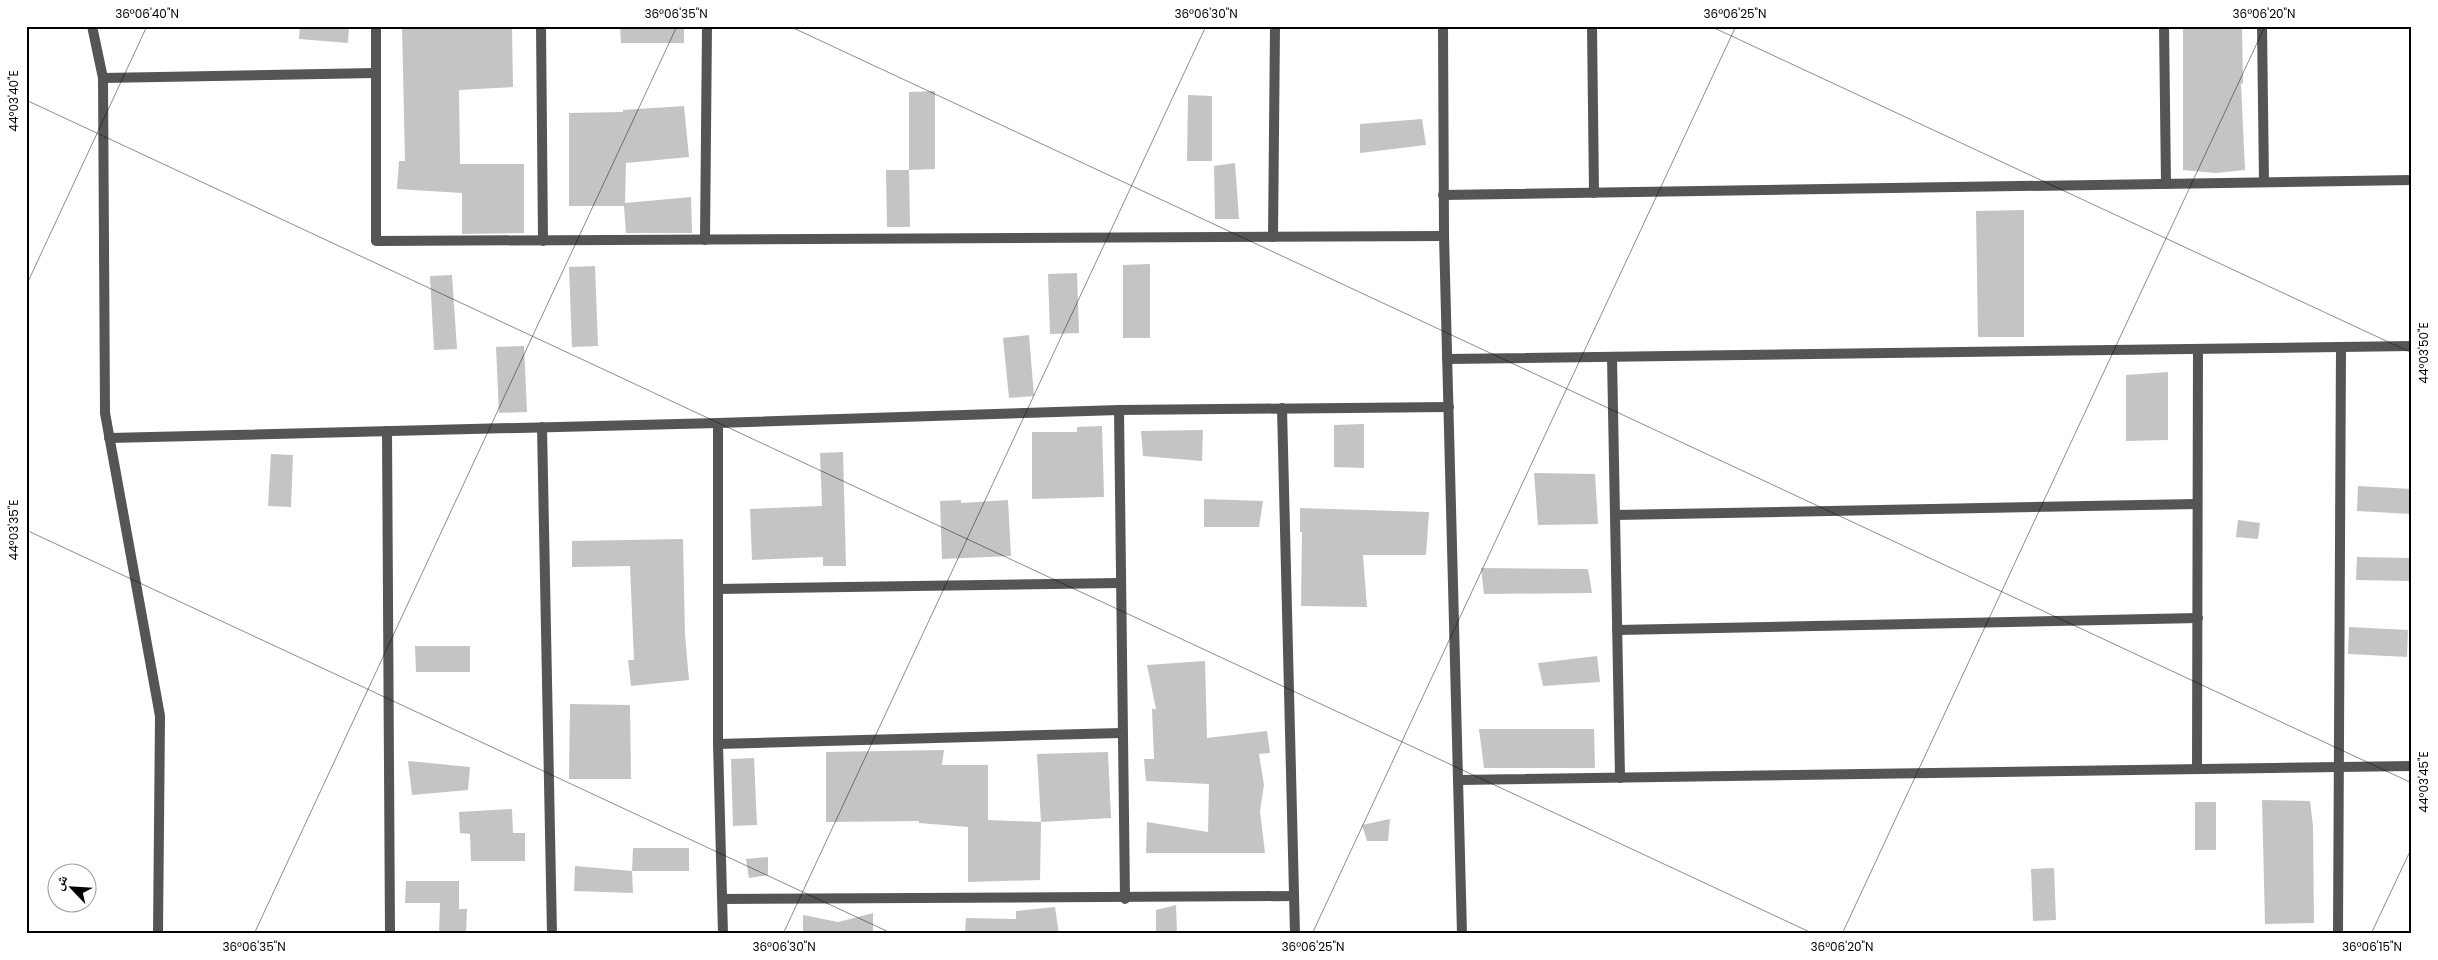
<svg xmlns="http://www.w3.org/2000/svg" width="2438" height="960" viewBox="0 0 2438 960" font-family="Poppins,'Noto Naskh Arabic',sans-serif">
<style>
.building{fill:#c4c4c4}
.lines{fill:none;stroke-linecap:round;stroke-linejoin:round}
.street{stroke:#555;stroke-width:10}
.ticks{fill:none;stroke:#000;stroke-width:1;stroke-opacity:0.45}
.neatline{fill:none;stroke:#000;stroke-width:2}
.ticks-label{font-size:12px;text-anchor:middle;fill:#000}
</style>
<rect width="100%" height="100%" fill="#fff"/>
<g class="building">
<path d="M300 26H349L348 43 299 39Z"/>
<path d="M402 26H512L513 87 459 90 460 164H524V233L462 234V193L397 189 399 161H405Z"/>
<path d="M620 26H684V43H621Z"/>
<path d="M2183 26H2242L2243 84 2241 83 2245 170 2216 173 2183 170Z"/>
<path d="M935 91V169L909 170V92Z"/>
<path d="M1188 95 1212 96V161H1187Z"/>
<path d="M684 106 689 157 626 163 625 203 691 197 692 233H626L624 206H569V113L623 112V110Z"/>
<path d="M1422 119 1426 145 1360 153V124Z"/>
<path d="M1235 163 1239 219H1215L1214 166Z"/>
<path d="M886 170H909L910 227H887Z"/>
<path d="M2024 210V337H1978L1976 211Z"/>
<path d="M1150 264V338H1123V265Z"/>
<path d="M595 266 598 346 572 347 569 267Z"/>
<path d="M1077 273 1079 333 1050 334 1048 274Z"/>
<path d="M452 275 457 349 434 350 430 276Z"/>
<path d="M1029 335 1034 396 1009 398 1003 338Z"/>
<path d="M524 346 527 412 499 413 496 347Z"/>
<path d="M2168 372V440L2126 441V375Z"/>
<path d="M1364 424V468L1334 467V425Z"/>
<path d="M1102 426 1104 497 1032 499V432H1077V427Z"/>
<path d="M1203 430 1202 461 1143 456 1141 431Z"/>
<path d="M843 452 846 566H823V557L752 560 750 509 822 506 820 453Z"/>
<path d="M271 454 293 455 291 507 268 506Z"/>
<path d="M1534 473 1595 474 1598 524 1538 525Z"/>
<path d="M2358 486 2412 489 2411 514 2357 511Z"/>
<path d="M1204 499 1263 501 1259 527H1204Z"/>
<path d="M961 500V503L1008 500 1011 556 942 559 940 501Z"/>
<path d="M1300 508 1429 512 1426 555H1363L1367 607 1301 606 1302 532H1300Z"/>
<path d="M2238 520 2260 523 2258 539 2236 537Z"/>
<path d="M683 539 685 635 689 680 631 686 628 660H634L630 566 572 567V541Z"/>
<path d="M2357 557 2410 558 2409 581 2356 580Z"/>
<path d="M1481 568 1588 569 1592 593 1484 594Z"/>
<path d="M2349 627 2408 630 2407 657 2348 654Z"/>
<path d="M415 646H470V672H416Z"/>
<path d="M1597 656 1600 682 1543 686 1538 663Z"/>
<path d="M1205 661 1207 738 1267 731 1270 753 1259 754 1264 785 1260 811 1265 853H1146L1147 822 1208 832 1209 784 1146 781 1144 759H1154L1152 709H1156L1147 665Z"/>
<path d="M570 704 630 705 631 779H569Z"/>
<path d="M1479 729H1594L1595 768H1484Z"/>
<path d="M944 750 942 765H988V820L1041 822 1040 880 968 882V827L919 823V821L826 822V752Z"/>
<path d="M1108 752 1111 818 1041 822 1037 754Z"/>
<path d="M754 758 757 825 733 826 731 759Z"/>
<path d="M408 761 470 767 468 790 412 795Z"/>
<path d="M2262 800 2310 801 2313 826 2314 923 2265 924Z"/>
<rect x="2195" y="802" width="21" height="48"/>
<path d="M512 809 513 833H525V861H471L470 834 460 833 459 812Z"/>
<path d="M1390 819 1388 841H1367L1362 825Z"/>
<path d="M633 848H689V871H632Z"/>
<path d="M768 857V875L749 878 746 859Z"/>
<path d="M575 866 632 871 633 893 574 891Z"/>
<path d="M2054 868 2056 920 2033 921 2031 869Z"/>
<path d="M406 881H459V909H467L466 934H439L440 903H405Z"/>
<path d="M1176 905 1177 934H1156V910Z"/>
<path d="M1055 907 1059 934H965L966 918 1016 919V911Z"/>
<path d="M873 913V934H803V915L838 922Z"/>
</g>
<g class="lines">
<g class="street">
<path d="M92 26 103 78 105 413 160 716 158 934"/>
<path d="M376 26V241L1444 236"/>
<path d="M541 26 543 241"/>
<path d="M1443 26 1444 236 1462 934"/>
<path d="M1592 26 1594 193"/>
<path d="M2164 26 2166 184"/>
<path d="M2262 26 2264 182"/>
<path d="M103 78 376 73"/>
<path d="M1443 195 2412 180"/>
<path d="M1273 237 1275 26"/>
<path d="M705 240 707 26"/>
<path d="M1612 357 1620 778"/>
<path d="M1447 359 2412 346"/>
<path d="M1282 408 1295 934"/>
<path d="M1119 410 1125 899"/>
<path d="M718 423V744L723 934"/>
<path d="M542 427 552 934"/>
<path d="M387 431 390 934"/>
<path d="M109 438 718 423 1119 410 1449 407"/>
<path d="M1615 515 2197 504"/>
<path d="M718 589 1120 583"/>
<path d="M1617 630 2198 618"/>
<path d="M718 744 1121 733"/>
<path d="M2197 769 2198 349"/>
<path d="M1458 780 2412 766"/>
<path d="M723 899 1294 896"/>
<path d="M2338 934 2341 347"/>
</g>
</g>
<path class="ticks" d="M789 26 2412 783M1710 26 2412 353M26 100 1814 934M26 286 147 26M26 530 893 934M254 934 677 26M783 934 1206 26M1312 934 1736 26M1842 934 2265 26M2371 934 2412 847"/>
<rect width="2438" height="960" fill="none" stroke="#ffffff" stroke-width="55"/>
<g transform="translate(72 888) rotate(295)"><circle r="24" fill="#ffffff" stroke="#999999"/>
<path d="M0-4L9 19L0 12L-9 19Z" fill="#000000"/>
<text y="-8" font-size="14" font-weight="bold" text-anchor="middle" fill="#000000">ش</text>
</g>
<rect x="28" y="28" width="2382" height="904" class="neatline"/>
<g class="ticks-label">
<text x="147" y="18">36°06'40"N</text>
<text x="676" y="18">36°06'35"N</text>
<text x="1206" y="18">36°06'30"N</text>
<text x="1735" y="18">36°06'25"N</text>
<text x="2264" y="18">36°06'20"N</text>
<text transform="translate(14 101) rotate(-90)" y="4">44°03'40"E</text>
<text transform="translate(2424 353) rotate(-90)" y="4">44°03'50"E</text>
<text transform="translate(14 530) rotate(-90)" y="4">44°03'35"E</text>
<text transform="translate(2424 782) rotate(-90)" y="4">44°03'45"E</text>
<text x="254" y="951">36°06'35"N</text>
<text x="784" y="951">36°06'30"N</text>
<text x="1313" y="951">36°06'25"N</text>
<text x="1842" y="951">36°06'20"N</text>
<text x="2372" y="951">36°06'15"N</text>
</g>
</svg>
